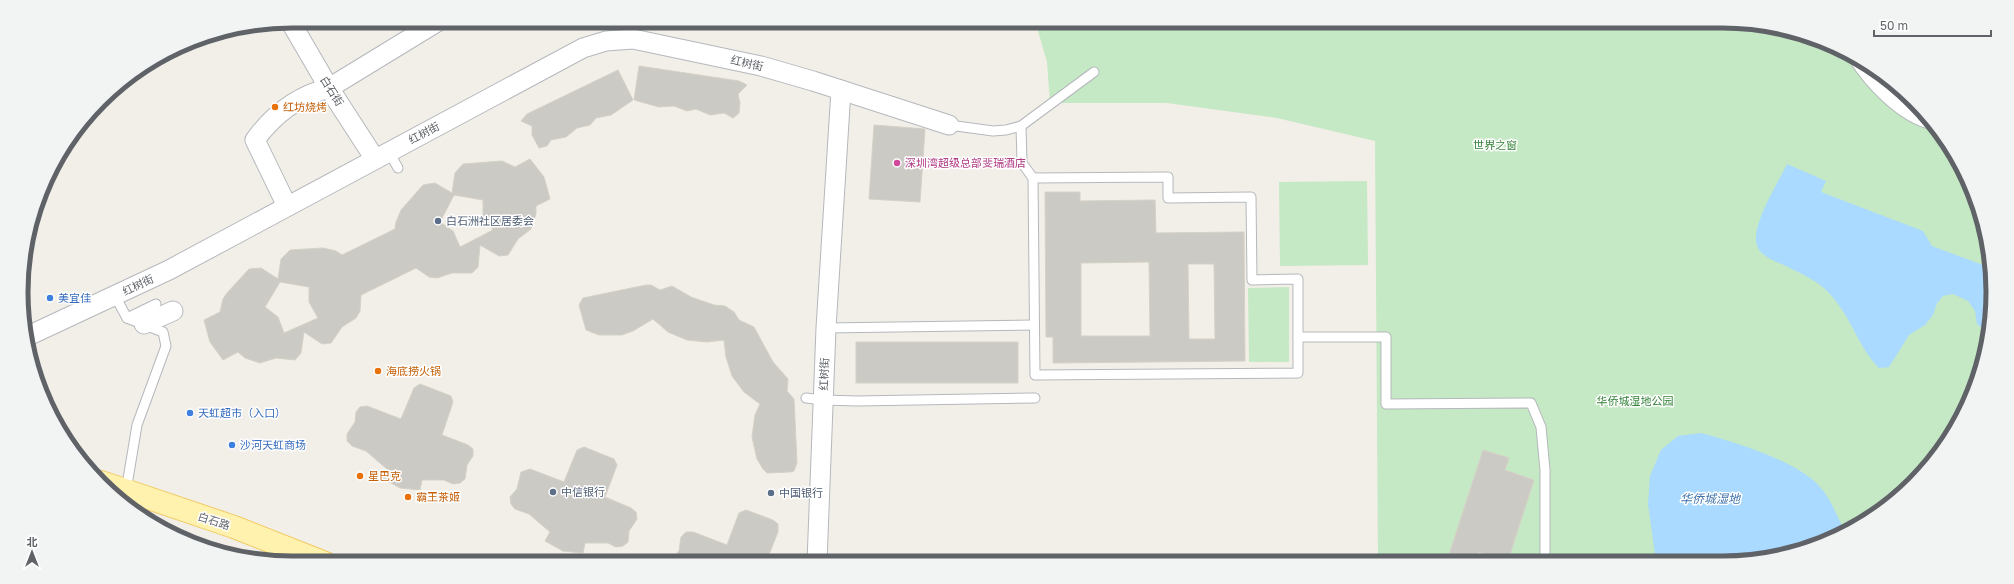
<svg xmlns="http://www.w3.org/2000/svg" width="2014" height="584" viewBox="0 0 2014 584" font-family="'Golos Text','Noto Sans SC',sans-serif">
<style>
.green{fill:#c5e8c5}
.water{fill:#aadaff}
.building{fill:#cccac5;stroke:#d6d1c6;fill-rule:evenodd}
.lines{fill:none;stroke-linecap:round;stroke-linejoin:round}
.service-casing{stroke:#b5b8bc;stroke-width:11}
.pedestrian-casing{stroke:#b5b8bc;stroke-width:16}
.minor-casing{stroke:#b5b8bc;stroke-width:21}
.primary-casing{stroke:#f2c960;stroke-width:24}
.service{stroke:#fff;stroke-width:9}
.pedestrian{stroke:#fff;stroke-width:14}
.minor{stroke:#fff;stroke-width:19}
.primary{stroke:#fff2af;stroke-width:22}
.food-dot{fill:#e8710a;stroke:#fff;stroke-width:1.5}
.hotel-dot{fill:#d1479c;stroke:#fff;stroke-width:1.5}
.service-dot{fill:#5c6f8a;stroke:#fff;stroke-width:1.5}
.shop-dot{fill:#3f7fe0;stroke:#fff;stroke-width:1.5}
.labels{text-anchor:middle;stroke-width:3;stroke-linejoin:round;paint-order:stroke}
.street-label{font-size:11px;fill:#5f6368;stroke:#fff}
.food-label{font-size:11px;fill:#c56008;stroke:#fff;text-anchor:start}
.park-label{font-size:11px;fill:#348238;stroke:#fff}
.hotel-label{font-size:11px;fill:#b23c85;stroke:#fff;text-anchor:start}
.service-label{font-size:11px;fill:#4e5e75;stroke:#fff;text-anchor:start}
.shop-label{font-size:11px;fill:#366cbe;stroke:#fff;text-anchor:start}
.water-label{font-size:12px;font-style:italic;fill:#4174aa;stroke:#fff}
.rim{fill:none;stroke:#5f6368;stroke-width:5}
</style>
<rect width="100%" height="100%" fill="#f1efe8"/>
<g class="green">
<path d="M1036 24 1775 26 1825 42 1872 67 1913 100 1947 141 1972 188 1988 239 1993 292 1988 345 1965 412 1913 484 1842 535 1757 561H1378L1375 141 1277 118 1167 103H1050L1047 62Z"/>
<path d="M1367 181 1368 265 1280 266 1279 182Z"/>
<path d="M1289 287V362H1249L1248 288Z"/>
</g>
<g class="water">
<path d="M1787 164 1826 181 1821 192 1923 231 1932 246 1991 268 1993 292 1989 334 1977 324 1975 311 1968 301 1953 294 1943 296 1937 303 1933 315 1925 325 1909 335 1889 367 1879 368C1858 347 1851 316 1829 293 1818 281 1802 274 1788 267 1778 262 1763 258 1758 248 1748 229 1778 183 1787 164Z"/>
<path d="M1701 433C1734 442 1798 461 1820 487 1831 499 1838 518 1845 532L1757 561H1656L1648 504 1650 476 1661 450 1678 436Z"/>
</g>
<g class="building">
<path d="M639 66 739 81 747 85 738 94 740 103 739 113 733 118 724 113 710 115 696 109 687 111 674 106 659 107 634 100Z"/>
<path d="M618 70 633 100 611 115 596 118 590 125 577 128 566 137 551 140 547 146 539 148 532 135V126L521 121 527 114Z"/>
<path d="M874 125 925 129 920 202 869 199Z"/>
<path d="M530 159 544 177 550 199 536 206V214L531 229 518 239 508 255 499 256 480 245 478 267 472 273H452L437 278 429 277 416 268 361 295 360 311 356 318 342 327 331 343 322 344 304 332 301 353 295 360 276 358 260 363 245 358 238 352 223 360 210 342 204 320 220 312 223 299 227 293 249 269 261 268 278 279 281 259 290 250 323 248 336 251 342 255 395 229 396 222 401 210 423 185 435 183 452 193 455 173 463 164 502 161 515 167ZM454 195 483 200V215L493 230 460 247 453 231 440 222ZM280 282 309 287V302L318 318 284 333 278 317 265 307Z"/>
<path d="M1045 192H1080V201L1155 200 1156 233 1244 232 1245 361 1053 363V337H1046ZM1149 262 1150 336H1081V263ZM1188 264H1214L1215 339H1189Z"/>
<path d="M646 285H651L660 290 672 286 691 297 714 305 725 306 734 312 739 320 754 327 773 362 788 379 787 391 794 399 797 463 794 471 790 472 767 473 763 469 757 459 752 437 755 415 760 404 744 392 732 376 726 357 724 340 707 342 687 340 668 332 653 319 633 331 622 335H599L586 330 579 305 583 298Z"/>
<rect x="856" y="342" width="162" height="41"/>
<path d="M420 384 451 396 453 402 442 435 468 445 473 449V456L467 465 465 479 460 483 453 484 444 480H422L420 490 400 488 382 478 387 469 366 451 352 446 347 441V434L355 422 356 412 360 407 367 406 401 419 414 388Z"/>
<path d="M584 447 614 459 617 465 605 497 631 508 636 512 637 519 629 531 628 542 623 546 616 547 608 543H585L583 553 563 551 545 541 550 532 529 514 515 509 511 504 510 497 517 489 521 472 530 469 564 482 577 450Z"/>
<path d="M1483 450 1509 458 1505 470 1534 480 1514 542 1508 561 1478 552 1475 561H1447Z"/>
<path d="M746 510 773 520 778 524V532L766 562H671L679 551 681 537 686 532H693L727 545 739 513Z"/>
</g>
<g class="lines">
<defs>
<g id="service">
<path d="M949 125 993 131 1006 130 1021 126 1094 72"/>
<path d="M1021 126 1022 163 1033 178"/>
<path d="M389 152 398 168"/>
<path d="M1168 177V198L1251 197 1252 280 1298 279V373L1035 375 1033 178Z"/>
<path d="M115 296 127 318 163 332 166 346 137 425 126 491"/>
<path d="M127 318 156 304"/>
<path d="M826 328 1034 325"/>
<path d="M1298 337H1386V404L1531 403 1541 427 1545 470V561"/>
<path d="M806 398 823 400 857 401 1035 398"/>
</g>
<path id="pedestrian" d="M1856 58C1871 82 1903 116 1932 122"/>
<g id="minor">
<path d="M290 21 329 88 375 159"/>
<path d="M287 206 255 140C273 115 298 96 329 88L437 22"/>
<path d="M144 324 173 311"/>
<path d="M28 336 169 270 583 48 606 41 633 39 761 66 813 81 949 125"/>
<path d="M817 562 826 328 841 90"/>
</g>
<path id="primary" d="M101 482 234 527 325 563"/>
</defs>
<use href="#service" class="service-casing"/>
<use href="#pedestrian" class="pedestrian-casing"/>
<use href="#minor" class="minor-casing"/>
<use href="#primary" class="primary-casing"/>
<use href="#service" class="service"/>
<use href="#pedestrian" class="pedestrian"/>
<use href="#minor" class="minor"/>
<use href="#primary" class="primary"/>
</g>
<g class="food-dot">
<circle cx="275" cy="107" r="4"/>
<circle cx="378" cy="371" r="4"/>
<circle cx="360" cy="476" r="4"/>
<circle cx="408" cy="497" r="4"/>
</g>
<circle class="hotel-dot" cx="897" cy="163" r="4"/>
<g class="service-dot">
<circle cx="438" cy="221" r="4"/>
<circle cx="553" cy="492" r="4"/>
<circle cx="771" cy="493" r="4"/>
</g>
<g class="shop-dot">
<circle cx="50" cy="298" r="4"/>
<circle cx="190" cy="413" r="4"/>
<circle cx="232" cy="445" r="4"/>
</g>
<g class="labels">
<g class="street-label">
<text transform="translate(747 63) rotate(13)" y="4">红树街</text>
<text transform="translate(332 91) rotate(58)" y="4">白石街</text>
<text transform="translate(424 133) rotate(-28)" y="4">红树街</text>
<text transform="translate(138 285) rotate(-26)" y="4">红树街</text>
<text transform="translate(824 374) rotate(-88)" y="4">红树街</text>
<text transform="translate(214 521) rotate(18)" y="4">白石路</text>
</g>
<g class="food-label">
<text x="283" y="111">红坊烧烤</text>
<text x="386" y="375">海底捞火锅</text>
<text x="368" y="480">星巴克</text>
<text x="416" y="501">霸王茶姬</text>
</g>
<g class="park-label">
<text x="1495" y="149">世界之窗</text>
<text x="1635" y="405">华侨城湿地公园</text>
</g>
<g class="hotel-label">
<text x="905" y="167">深圳湾超级总部斐瑞酒店</text>
</g>
<g class="service-label">
<text x="446" y="225">白石洲社区居委会</text>
<text x="561" y="496">中信银行</text>
<text x="779" y="497">中国银行</text>
</g>
<g class="shop-label">
<text x="58" y="302">美宜佳</text>
<text x="198" y="417">天虹超市（入口）</text>
<text x="240" y="449">沙河天虹商场</text>
</g>
<g class="water-label">
<text x="1710" y="503">华侨城湿地</text>
</g>
</g>
<path d="M0 0H2014V584H0ZM292 28H1722A264 264 0 0 1 1986 292V292A264 264 0 0 1 1722 556H292A264 264 0 0 1 28 292V292A264 264 0 0 1 292 28Z" fill="#f2f3f3" fill-rule="evenodd"/>
<path class="rim" d="M292 28H1722A264 264 0 0 1 1986 292V292A264 264 0 0 1 1722 556H292A264 264 0 0 1 28 292V292A264 264 0 0 1 292 28Z"/>
<g transform="translate(32 552)" stroke="#ffffff" stroke-width="3" paint-order="stroke">
<path d="M0-3L7 15L0 10L-7 15Z" fill="#5f6368"/>
<text y="-6" font-size="11" font-weight="bold" text-anchor="middle" fill="#5f6368">北</text>
</g>
<path d="M1874 30v6h117v-6" fill="none" stroke="#5f6368" stroke-width="2"/>
<text x="1880" y="30" font-size="12" fill="#5f6368" stroke="#ffffff" stroke-width="3" paint-order="stroke">50 m</text>
</svg>
